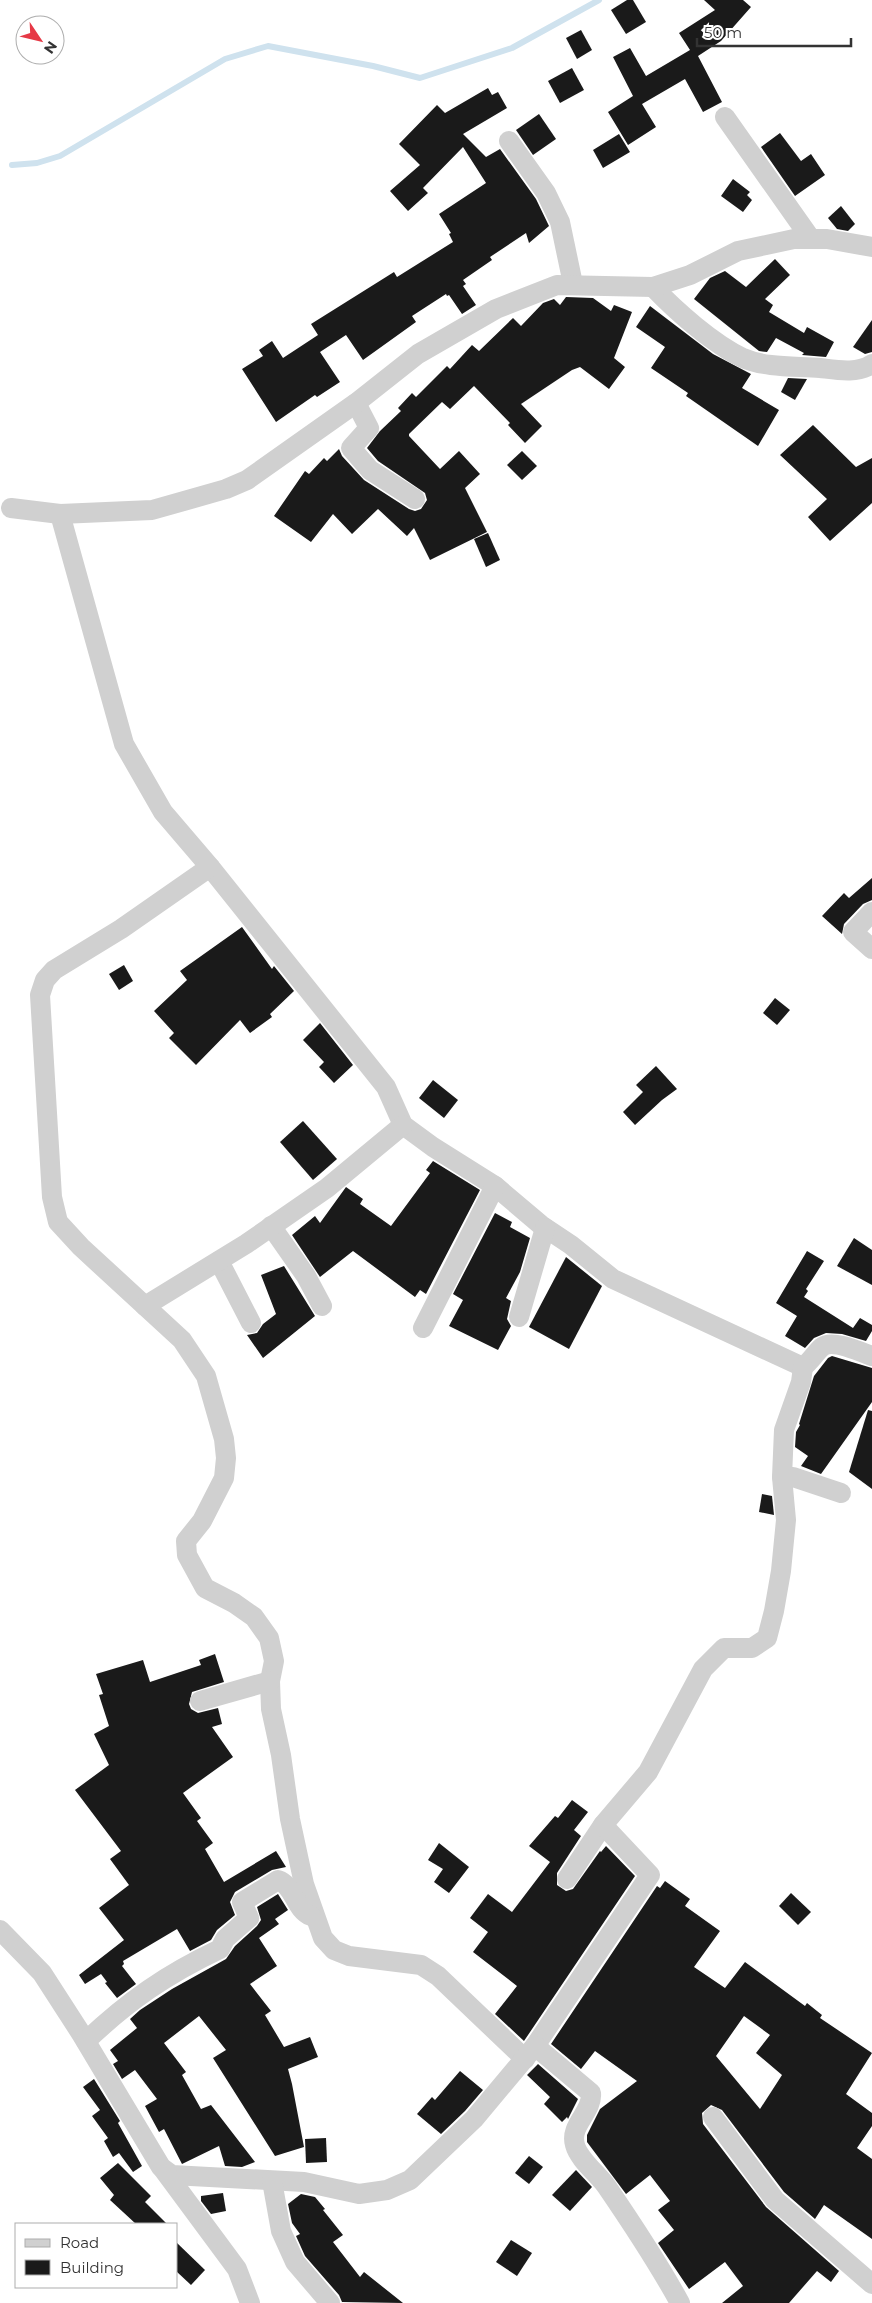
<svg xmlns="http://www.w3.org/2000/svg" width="872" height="2303" viewBox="0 0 872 2303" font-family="Montserrat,sans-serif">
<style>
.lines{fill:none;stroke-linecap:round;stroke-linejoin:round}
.stream{stroke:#cfe2ee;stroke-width:6}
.building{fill:#1a1a1a;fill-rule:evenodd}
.minor{stroke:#d0d0d0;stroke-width:20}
</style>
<rect width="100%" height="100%" fill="#fff"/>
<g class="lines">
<path class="stream" d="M12 165 37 163 60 156 225 59 268 46 373 66 420 78 512 48 599 0"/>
</g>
<g class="building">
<path d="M627 0H633L646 22 626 34 611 10Z"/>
<path d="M704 0H743L751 7 721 41 698 56 722 102 703 112 685 79 642 104 656 127 628 145 608 112 633 96 613 57 630 48 646 76 690 50 679 33 715 10Z"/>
<path d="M581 30 592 50 577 59 566 38Z"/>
<path d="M572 68 584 90 560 103 548 81Z"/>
<path d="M488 88 492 95 498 92 507 108 463 134 486 157 500 149 536 199 549 226 529 243 526 233 490 257 492 260 463 280 466 284 463 286 476 305 462 314 449 295 447 296 446 294 412 316 416 322 363 360 346 335 320 352 340 382 317 397 315 395 276 422 242 369 263 356 259 350 272 341 283 358 318 335 311 324 394 272 397 277 453 242 449 234 451 233 439 214 486 183 463 147 423 188 428 193 408 211 390 191 420 165 399 144 437 105 445 113Z"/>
<path d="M539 114 556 139 533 155 516 130Z"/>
<path d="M780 133 801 161 811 154 825 175 795 196 761 147Z"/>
<path d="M619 134 630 152 603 168 593 150Z"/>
<path d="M733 179 750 192 747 195 752 200 743 212 721 196Z"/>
<path d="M841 206 855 224 848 231 837 229 828 218Z"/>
<path d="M775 259 790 275 765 299 773 305 769 312 804 333 807 327 834 342 826 357 802 355 804 353 776 338 767 352 759 351 694 299 710 278 725 271 746 287Z"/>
<path d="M566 297 593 298 611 311 614 305 632 312 614 358 625 367 609 389 580 367 572 370 521 404 542 426 525 443 508 425 510 423 474 386 450 409 442 402 409 434V436L440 469 459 451 480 474 465 488 487 532 430 560 414 528 407 536 378 509 352 534 333 514 311 542 274 516 305 471 309 474 324 458 327 461 339 449 342 456 364 480 409 509 415 511 421 509 427 500 425 493 378 461 367 448 380 431 401 411 398 408 412 393 416 397 447 366 450 369 472 345 479 351 513 318 521 326 543 303 554 299 560 305Z"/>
<path d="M650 306 713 354 751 374 742 388 779 410 758 446 686 396 688 393 651 368 665 347 636 327Z"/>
<path d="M872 320V352L865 354 853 347Z"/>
<path d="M788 378 807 379 795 400 781 392Z"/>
<path d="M813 425 856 467 872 458V503L830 541 808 517 827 499 780 455Z"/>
<path d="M522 451 537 466 522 480 507 465Z"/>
<path d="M488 533 500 560 486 567 474 539Z"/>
<path d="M872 878V900L863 904 844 924 842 934 822 916 844 893 849 898Z"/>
<path d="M242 927 272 969 274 966 294 991 270 1014 272 1017 250 1033 240 1020 196 1065 169 1038 174 1033 154 1011 187 980 180 971Z"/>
<path d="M124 965 133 981 119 990 109 974Z"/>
<path d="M775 998 790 1010 777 1025 763 1013Z"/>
<path d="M320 1023 353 1065 334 1083 319 1067 324 1062 303 1040Z"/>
<path d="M656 1066 677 1089 662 1100 635 1125 623 1112 643 1092 636 1085Z"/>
<path d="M433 1080 458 1100 444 1118 419 1098Z"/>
<path d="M303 1121 337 1159 313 1180 280 1142Z"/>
<path d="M433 1161 480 1190 426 1294 420 1290 415 1297 353 1251 320 1277 292 1235 315 1216 320 1223 346 1187 363 1199 360 1204 391 1226 430 1173 426 1170Z"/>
<path d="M495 1213 512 1222 510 1227 530 1238 520 1272 506 1298 511 1301 507 1319 511 1326 498 1350 449 1326 463 1300 453 1294Z"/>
<path d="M854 1238 872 1250V1285L837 1266Z"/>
<path d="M807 1251 824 1261 806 1289 808 1291 804 1297 853 1328 860 1318 872 1325V1331L866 1341 842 1334 826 1333 814 1338 805 1348 785 1336 797 1316 776 1303Z"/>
<path d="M566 1257 602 1286 569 1349 529 1327Z"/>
<path d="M284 1266 315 1316 263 1358 247 1335 257 1333 263 1324 276 1314 261 1275Z"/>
<path d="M832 1356 872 1368V1402L821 1474 801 1466 808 1456 795 1447 796 1432 800 1425 799 1424 814 1376 828 1358Z"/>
<path d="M868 1410 872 1411V1489L849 1472Z"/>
<path d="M762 1494 772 1496 774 1515 759 1512Z"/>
<path d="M215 1654 224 1682 192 1692 189 1704 191 1709 198 1713 218 1708 222 1724 212 1727 233 1757 183 1793 201 1818 197 1821 213 1843 205 1849 224 1882 276 1851 286 1867 272 1870 235 1892 230 1902 235 1915 217 1930 211 1940 190 1951 177 1929 123 1961 124 1964 122 1966 136 1984 117 1998 105 1983 107 1982 101 1974 85 1984 79 1975 124 1940 99 1908 129 1885 110 1859 121 1851 75 1790 109 1765 94 1734 109 1726 99 1695 103 1694 96 1674 143 1660 150 1682 201 1665 199 1660Z"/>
<path d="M572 1800 588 1812 574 1830 581 1836 557 1873V1885L566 1891 573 1889 600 1851 601 1852 606 1846 635 1876 524 2041 495 2014 517 1986 473 1952 488 1932 470 1918 488 1894 512 1912 550 1862 529 1846 555 1816 558 1818Z"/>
<path d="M439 1843 469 1867 449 1893 434 1882 443 1869 428 1860Z"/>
<path d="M665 1881 690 1899 685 1906 720 1931 694 1967 725 1988 745 1962 805 2006 807 2003 822 2015 820 2018 872 2053 846 2094 872 2113V2126L857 2148 872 2159V2239L824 2205 815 2219 784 2192 722 2110 711 2105 702 2113 703 2124 766 2207 839 2271 831 2282 817 2271 789 2303H722L743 2286 725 2262 689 2289 658 2243 674 2230 658 2210 670 2201 650 2175 626 2194 587 2142V2135L600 2109 637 2081 595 2051 581 2069 551 2044 657 1886 660 1888ZM744 2016 770 2035 756 2053 782 2075 760 2109 716 2056Z"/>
<path d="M791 1893 811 1912 798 1925 779 1906Z"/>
<path d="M278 1894 288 1910 275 1919 279 1924 259 1938 277 1966 250 1984 271 2011 265 2015 284 2047 310 2037 318 2057 288 2069 292 2084 304 2147 275 2156 213 2058 226 2050 199 2016 164 2043 186 2072 182 2075 201 2109 211 2105 255 2162 242 2167 225 2166 219 2146 182 2164 164 2129 159 2132 145 2106 157 2099 135 2070 122 2079 113 2064 118 2061 110 2050 137 2028 130 2019 140 2010 172 1989 226 1959 235 1946 257 1926 261 1920 257 1907Z"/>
<path d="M538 2064 578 2099 568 2119 567 2117 562 2122 544 2104 550 2097 527 2075Z"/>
<path d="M460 2071 483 2090 465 2111 441 2134 417 2114 432 2097 435 2100Z"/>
<path d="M94 2079 120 2121 118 2123 142 2166 133 2172 119 2153 113 2157 104 2141 108 2138 92 2116 100 2110 83 2087Z"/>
<path d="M326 2138 327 2162 306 2163 305 2139Z"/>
<path d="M529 2156 543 2167 529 2184 515 2173Z"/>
<path d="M118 2163 151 2196 145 2202 167 2224H136L110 2200 114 2195 100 2178Z"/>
<path d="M576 2170 592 2187 570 2211 552 2195Z"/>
<path d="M223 2193 226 2211 211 2214 201 2201V2196Z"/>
<path d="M301 2194 315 2197 325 2209 323 2210 343 2235 333 2242 360 2277 364 2272 403 2303 342 2302 339 2295 305 2256 296 2236 300 2234 292 2223 288 2204Z"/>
<path d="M511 2240 532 2253 517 2276 496 2262Z"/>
<path d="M176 2242 205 2270 191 2285 176 2271Z"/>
</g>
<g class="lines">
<g class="minor">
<path d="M725 117 811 239"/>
<path d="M509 141 546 193 560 222 573 284"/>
<path d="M653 287C676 311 713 344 743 358 766 368 796 366 820 368 837 370 857 374 872 364"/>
<path d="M356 403 369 428 351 448 370 470 415 499"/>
<path d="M11 508 60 514 152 510 226 489 247 480 356 403 418 354 496 309 557 285 653 287 690 275 738 251 794 239H827L872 247"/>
<path d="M60 514 124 744 163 812 210 867 386 1087 403 1125 433 1147 495 1186 541 1225 571 1245 613 1279 803 1367C811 1361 815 1353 822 1347 832 1339 861 1352 872 1356"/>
<path d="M210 867 121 929 54 970 45 980 40 995 52 1197 58 1222 81 1247 182 1340 206 1376 224 1439 226 1458 224 1478 202 1521 186 1541 187 1555 205 1588 234 1603 254 1617 269 1638 274 1661 270 1681 271 1709 281 1755 290 1819 304 1884 323 1938 334 1950 349 1956 421 1965 438 1976 525 2059"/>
<path d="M872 912 853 932 872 949"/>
<path d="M271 1226 306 1276 322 1306"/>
<path d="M219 1261 251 1323"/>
<path d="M145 1306 246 1244 327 1188 403 1125"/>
<path d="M519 1317 545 1228"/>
<path d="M423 1328 495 1186"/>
<path d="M782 1477H793L841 1493"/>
<path d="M200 1701 270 1681"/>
<path d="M567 1879 603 1825 648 1772 703 1669 724 1648H752L767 1638 774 1611 781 1571 786 1520 782 1477 784 1430 801 1382 803 1367"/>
<path d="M0 1930 42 1973 82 2035 161 2167 172 2175 304 2182 359 2194 387 2190 410 2180 474 2119 535 2046 650 1875 603 1825"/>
<path d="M86 2041C128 2001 167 1974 220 1949L225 1939 249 1918 242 1902 278 1880C294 1885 295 1910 311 1916"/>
<path d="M535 2046 591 2093C593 2112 569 2125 575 2145 579 2160 598 2174 607 2187 633 2225 658 2263 680 2303"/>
<path d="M713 2117 775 2200 872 2284"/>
<path d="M163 2169 237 2269 250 2303"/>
<path d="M272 2181 281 2231 295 2262 330 2303"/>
</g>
</g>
<rect x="15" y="2223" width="162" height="65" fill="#ffffff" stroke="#adadad"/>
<rect x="25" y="2239" width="25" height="8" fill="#d0d0d0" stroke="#adadad"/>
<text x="60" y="2248" font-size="15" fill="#333333">Road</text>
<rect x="25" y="2260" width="25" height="15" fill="#1a1a1a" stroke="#adadad"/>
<text x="60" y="2273" font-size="15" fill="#333333">Building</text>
<g transform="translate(40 40) rotate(125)"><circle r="24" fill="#ffffff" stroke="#adadad"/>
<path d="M0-4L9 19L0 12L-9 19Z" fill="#e63946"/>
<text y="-8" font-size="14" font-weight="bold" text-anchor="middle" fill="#333333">N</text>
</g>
<path d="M697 38v8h154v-8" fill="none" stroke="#333333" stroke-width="2.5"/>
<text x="704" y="38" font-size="15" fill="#333333" stroke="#ffffff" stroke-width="4" paint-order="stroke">50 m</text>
</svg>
